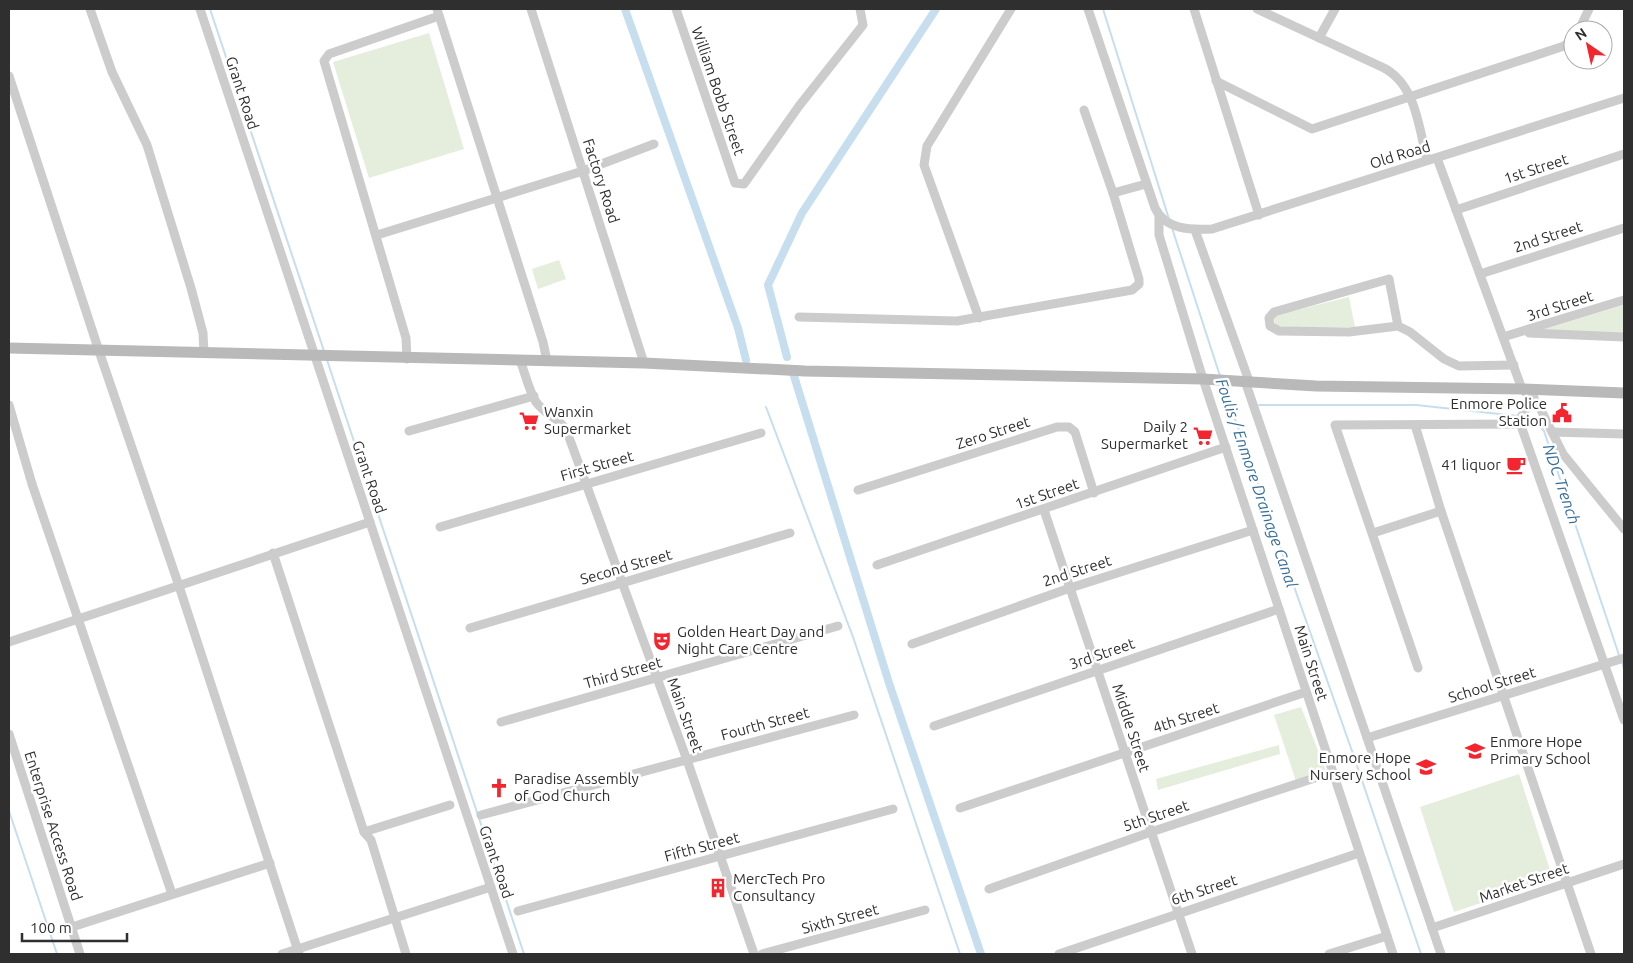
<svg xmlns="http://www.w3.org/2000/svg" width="1633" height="963" viewBox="0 0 1633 963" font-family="Ubuntu,sans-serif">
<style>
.green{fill:#e5eedc}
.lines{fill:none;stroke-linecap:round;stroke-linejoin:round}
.stream{stroke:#c7deef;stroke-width:2}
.canal{stroke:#c7deef;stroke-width:8}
.minor{stroke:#ccc;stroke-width:9}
.secondary{stroke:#b9b9b9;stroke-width:11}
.labels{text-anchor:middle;stroke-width:5;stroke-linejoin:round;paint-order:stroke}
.street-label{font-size:15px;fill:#2f2f2f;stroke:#fff}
.poi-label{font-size:15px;fill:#2f2f2f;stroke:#fff;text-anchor:start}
.water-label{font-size:16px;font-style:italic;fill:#366f98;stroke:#fff}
</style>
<rect width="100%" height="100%" fill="#fff"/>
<g class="green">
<path d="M429 33 464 149 369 178 333 62Z"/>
<path d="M559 260 566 279 538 289 532 269Z"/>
<path d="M1349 297 1355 327 1279 328 1275 325 1274 318 1276 315Z"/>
<path d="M1624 305V333L1541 330Z"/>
<path d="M1301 707 1326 771 1296 781 1274 715Z"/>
<path d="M1279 745 1280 754 1158 790 1156 779Z"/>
<path d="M1519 774 1553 879 1454 912 1420 807Z"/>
</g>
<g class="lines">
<g class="stream">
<path d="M210 9 324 351"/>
<path d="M1103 9 1169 219"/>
<path d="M1172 228 1220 376"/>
<path d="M327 360 524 954"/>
<path d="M1223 385 1352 751 1421 954"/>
<path d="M1259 405H1416L1518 416"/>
<path d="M766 407 853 637 960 954"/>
<path d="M1525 418 1537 423 1544 431 1619 655"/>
<path d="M1622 662 1624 669"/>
<path d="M9 811 57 954"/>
</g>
<g class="canal">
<path d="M625 9 738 328 746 360"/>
<path d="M787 357 768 285 802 213 936 9"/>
<path d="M794 376 889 683 981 954"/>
</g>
<g class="minor">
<path d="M90 9 112 72 147 145 191 288 203 333 204 353"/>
<path d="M200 9 513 954"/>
<path d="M437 9 543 342 547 361"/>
<path d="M531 9 644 363"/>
<path d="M676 9 735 183 744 184 799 106 863 25 860 9"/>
<path d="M1088 9 1155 208C1166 230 1190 230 1212 229L1624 98"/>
<path d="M1194 9 1259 215"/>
<path d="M1257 9 1384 68C1416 85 1419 128 1427 160"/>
<path d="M1579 30 1589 9"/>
<path d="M1319 38 1335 9"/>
<path d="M9 76 99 351 179 586 299 954"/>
<path d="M1216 81 1312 129 1564 46 1573 39"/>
<path d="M1084 110 1113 193"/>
<path d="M1437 158 1522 389 1538 404 1563 454 1624 529"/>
<path d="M1456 210 1624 154"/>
<path d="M1159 215V235L1203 379 1393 954"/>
<path d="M1195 230 1249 381"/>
<path d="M377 235 583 171 654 144"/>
<path d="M1480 274 1624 228"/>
<path d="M799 317 957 321 1132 290 1139 284V279L1113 193 1146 184"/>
<path d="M979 318 924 165 927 146 1011 9"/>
<path d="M1398 326 1389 279 1274 312 1269 318 1270 326 1279 331 1349 332 1398 326 1410 332 1444 359 1459 366 1514 365"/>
<path d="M1529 333 1624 337"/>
<path d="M1503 337 1624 300"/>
<path d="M407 359 406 338 324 61 329 54 439 16"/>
<path d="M520 360C525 373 529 391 536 402 544 413 557 418 566 429L687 760 754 954"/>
<path d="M1245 381 1441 954"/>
<path d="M1534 397 1519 420 1624 720"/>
<path d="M9 405 32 484 172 894"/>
<path d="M1415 425 1441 511 1591 954"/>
<path d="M409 431 534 396"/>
<path d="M1552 432 1624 434"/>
<path d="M858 490 1057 427H1069L1075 432 1094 493"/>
<path d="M1044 510 1192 954"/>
<path d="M440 527 761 433"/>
<path d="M1373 533 1441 511"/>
<path d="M273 553 364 832 371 840 406 954"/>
<path d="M877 565 1226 447"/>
<path d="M470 628 790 533"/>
<path d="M9 642 370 522"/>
<path d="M912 644 1070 588 1253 530"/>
<path d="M1418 668 1335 425 1520 424"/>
<path d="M501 722 838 626"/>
<path d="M934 726 1279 609"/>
<path d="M9 734 80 954"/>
<path d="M1367 738 1624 658"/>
<path d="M960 808 1306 692"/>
<path d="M481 815 854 715"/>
<path d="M364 832 450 805"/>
<path d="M989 889 1151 832 1333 772"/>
<path d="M518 911 893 809"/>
<path d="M72 927 270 863"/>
<path d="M1432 928 1624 864"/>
<path d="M282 954 491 887"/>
<path d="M762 954 925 910"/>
<path d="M1059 954 1359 853"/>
<path d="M1329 954 1387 936"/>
</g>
<path class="secondary" d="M9 348 644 363 805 371 1203 379 1316 386 1522 389 1624 393"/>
</g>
<defs>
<symbol id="civic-bare" viewBox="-9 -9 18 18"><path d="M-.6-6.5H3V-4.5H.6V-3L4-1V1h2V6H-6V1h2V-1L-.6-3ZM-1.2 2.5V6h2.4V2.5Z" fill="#f3252e" stroke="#fff" stroke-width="2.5" paint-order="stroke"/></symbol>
<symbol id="supermarket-bare" viewBox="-9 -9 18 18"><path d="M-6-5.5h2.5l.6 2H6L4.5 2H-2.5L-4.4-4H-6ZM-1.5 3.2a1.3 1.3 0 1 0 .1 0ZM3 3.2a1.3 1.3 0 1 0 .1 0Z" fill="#f3252e" stroke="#fff" stroke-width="2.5" paint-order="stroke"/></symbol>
<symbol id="cafe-bare" viewBox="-9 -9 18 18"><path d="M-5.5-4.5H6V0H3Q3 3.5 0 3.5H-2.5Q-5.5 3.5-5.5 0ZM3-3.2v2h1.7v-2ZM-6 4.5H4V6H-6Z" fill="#f3252e" stroke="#fff" stroke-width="2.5" paint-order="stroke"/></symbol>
<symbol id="theatre-bare" viewBox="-9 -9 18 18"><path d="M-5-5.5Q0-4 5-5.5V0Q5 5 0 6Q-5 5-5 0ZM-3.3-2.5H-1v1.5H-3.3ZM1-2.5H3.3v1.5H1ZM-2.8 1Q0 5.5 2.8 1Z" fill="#f3252e" stroke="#fff" stroke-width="2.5" paint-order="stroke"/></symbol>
<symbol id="school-bare" viewBox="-9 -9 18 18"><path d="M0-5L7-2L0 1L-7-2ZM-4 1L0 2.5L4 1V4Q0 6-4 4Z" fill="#f3252e" stroke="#fff" stroke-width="2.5" paint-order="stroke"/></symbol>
<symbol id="church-bare" viewBox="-9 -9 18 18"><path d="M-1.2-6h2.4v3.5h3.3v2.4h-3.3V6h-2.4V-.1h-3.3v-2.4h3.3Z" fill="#f3252e" stroke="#fff" stroke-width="2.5" paint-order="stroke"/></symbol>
<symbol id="building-bare" viewBox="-9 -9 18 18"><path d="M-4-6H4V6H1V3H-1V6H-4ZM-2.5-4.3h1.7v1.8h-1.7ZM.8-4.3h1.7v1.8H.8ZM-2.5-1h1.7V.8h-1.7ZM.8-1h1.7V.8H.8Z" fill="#f3252e" stroke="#fff" stroke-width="2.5" paint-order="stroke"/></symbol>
</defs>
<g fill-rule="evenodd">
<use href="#civic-bare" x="1548" y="399" width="28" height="28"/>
<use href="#supermarket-bare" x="515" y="407" width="28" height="28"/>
<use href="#supermarket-bare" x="1189" y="422" width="28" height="28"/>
<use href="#cafe-bare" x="1502" y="451" width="28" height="28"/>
<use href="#theatre-bare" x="648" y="627" width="28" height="28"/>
<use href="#school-bare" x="1461" y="737" width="28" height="28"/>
<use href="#school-bare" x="1412" y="753" width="28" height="28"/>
<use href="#church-bare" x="485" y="774" width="28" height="28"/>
<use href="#building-bare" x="704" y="874" width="28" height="28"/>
</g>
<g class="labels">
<g class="street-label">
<text transform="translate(718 91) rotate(71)" y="5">William Bobb Street</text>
<text transform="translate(242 93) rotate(72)" y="5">Grant Road</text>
<text transform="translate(1400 155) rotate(-17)" y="5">Old Road</text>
<text transform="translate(1536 169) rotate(-18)" y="5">1st Street</text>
<text transform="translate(601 181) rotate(72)" y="5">Factory Road</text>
<text transform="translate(1548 237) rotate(-18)" y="5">2nd Street</text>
<text transform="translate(1560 306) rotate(-18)" y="5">3rd Street</text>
<text transform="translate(993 433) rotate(-18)" y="5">Zero Street</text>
<text transform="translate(597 466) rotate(-16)" y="5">First Street</text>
<text transform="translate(369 477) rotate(71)" y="5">Grant Road</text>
<text transform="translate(1047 494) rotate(-19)" y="5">1st Street</text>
<text transform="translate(626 567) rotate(-16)" y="5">Second Street</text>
<text transform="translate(1077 571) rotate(-18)" y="5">2nd Street</text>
<text transform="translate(1102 654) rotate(-19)" y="5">3rd Street</text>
<text transform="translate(1311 663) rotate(72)" y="5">Main Street</text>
<text transform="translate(623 673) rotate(-16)" y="5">Third Street</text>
<text transform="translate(1492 685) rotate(-17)" y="5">School Street</text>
<text transform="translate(685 715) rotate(70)" y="5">Main Street</text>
<text transform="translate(1186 718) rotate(-18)" y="5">4th Street</text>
<text transform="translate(765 724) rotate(-15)" y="5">Fourth Street</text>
<text transform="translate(1131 728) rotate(72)" y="5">Middle Street</text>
<text transform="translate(1156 816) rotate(-19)" y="5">5th Street</text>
<text transform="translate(53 826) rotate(72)" y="5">Enterprise Access Road</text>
<text transform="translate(702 847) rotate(-15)" y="5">Fifth Street</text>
<text transform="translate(496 862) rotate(71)" y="5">Grant Road</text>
<text transform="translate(1524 883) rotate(-19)" y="5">Market Street</text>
<text transform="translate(1204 890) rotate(-18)" y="5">6th Street</text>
<text transform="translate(840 919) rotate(-15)" y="5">Sixth Street</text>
</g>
<g class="poi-label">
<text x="1547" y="409" text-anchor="end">Enmore Police<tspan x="1547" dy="17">Station</tspan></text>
<text x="544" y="417">Wanxin<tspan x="544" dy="17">Supermarket</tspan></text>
<text x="1188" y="432" text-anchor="end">Daily 2<tspan x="1188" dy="17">Supermarket</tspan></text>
<text x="1501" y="470" text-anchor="end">41 liquor</text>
<text x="677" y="637">Golden Heart Day and<tspan x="677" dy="17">Night Care Centre</tspan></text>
<text x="1490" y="747">Enmore Hope<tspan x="1490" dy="17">Primary School</tspan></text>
<text x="1411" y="763" text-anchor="end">Enmore Hope<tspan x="1411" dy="17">Nursery School</tspan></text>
<text x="514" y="784">Paradise Assembly<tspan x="514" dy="17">of God Church</tspan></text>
<text x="733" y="884">MercTech Pro<tspan x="733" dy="17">Consultancy</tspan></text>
</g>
<g class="water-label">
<text transform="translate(1257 483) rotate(71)" y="6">Foulis / Enmore Drainage Canal</text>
<text transform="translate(1562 484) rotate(71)" y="6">NDC Trench</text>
</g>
</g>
<rect width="1633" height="963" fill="none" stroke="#2f2f2f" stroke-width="20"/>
<g transform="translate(1588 45) rotate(326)"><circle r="24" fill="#ffffff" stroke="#acacac"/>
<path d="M0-4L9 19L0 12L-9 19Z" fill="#f3252e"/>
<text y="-8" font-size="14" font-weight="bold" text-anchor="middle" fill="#2f2f2f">N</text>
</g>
<path d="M22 933v8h105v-8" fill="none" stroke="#2f2f2f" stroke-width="2.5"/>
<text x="30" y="933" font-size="15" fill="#2f2f2f" stroke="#ffffff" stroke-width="4" paint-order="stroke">100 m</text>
</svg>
